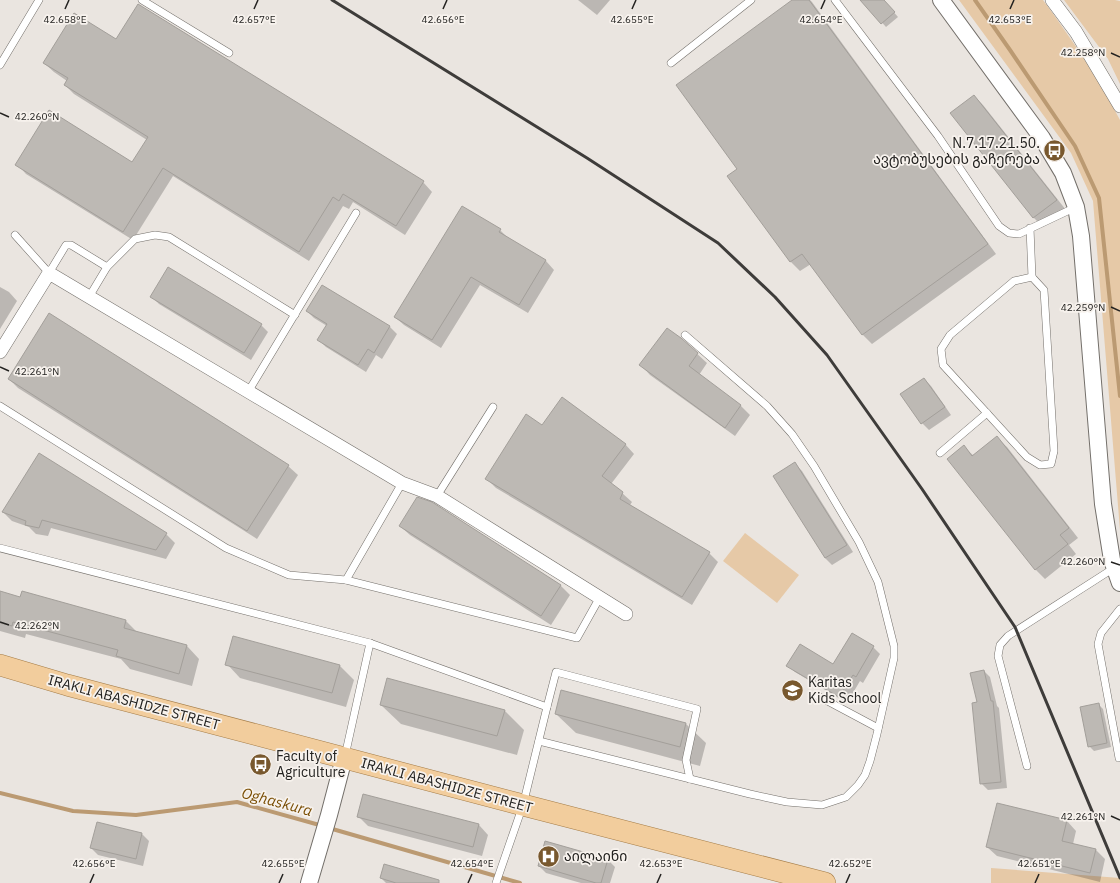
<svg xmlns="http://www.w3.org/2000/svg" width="1120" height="883" viewBox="0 0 1120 883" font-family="'IBM Plex Sans','Noto Sans Georgian',sans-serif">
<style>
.green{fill:#e6c9a7}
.shadow{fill:#0003}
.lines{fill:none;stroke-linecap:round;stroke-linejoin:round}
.stream{stroke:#bb9a72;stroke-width:4}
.building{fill:#bdb9b4;stroke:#a39f9a}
.service-casing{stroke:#736f6a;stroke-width:8}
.minor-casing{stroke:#736f6a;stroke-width:14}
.tertiary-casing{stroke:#736f6a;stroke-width:18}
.primary-casing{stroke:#a47c47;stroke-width:22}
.service{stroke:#fff;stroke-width:7}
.minor{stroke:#fff;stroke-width:13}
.tertiary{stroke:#fff;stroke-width:16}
.primary{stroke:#f2cd9d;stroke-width:21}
.rail{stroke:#3e3c3a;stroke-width:3}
.ticks{fill:none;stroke:#232220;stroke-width:1.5}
.labels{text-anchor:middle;stroke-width:3.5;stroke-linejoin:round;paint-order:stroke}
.poi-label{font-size:14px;fill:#232220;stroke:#f7f2ed;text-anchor:start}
.street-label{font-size:14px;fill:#232220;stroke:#f7f2ed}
.water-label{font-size:15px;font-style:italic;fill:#794d03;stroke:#f7f2ed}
.ticks-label{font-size:10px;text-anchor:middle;fill:#232220;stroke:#f7f2ed;stroke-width:3.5;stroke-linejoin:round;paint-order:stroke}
</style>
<rect width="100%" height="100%" fill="#eae5e0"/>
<g class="green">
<path d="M959 0H1043C1071 38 1098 78 1120 120V530L1093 201 1071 153Z"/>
<path d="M1064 0H1115L1120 1V84L1108 59Z"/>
<path d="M745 533 799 575 777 603 723 561Z"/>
<path d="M991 868 1120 878V883H991Z"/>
</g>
<g class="shadow">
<path d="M578 0H610L597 15Z"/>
<path d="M793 0H810L812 2 996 254 872 344 863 335 811 264 800 271 791 262 728 176 738 169Z"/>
<path d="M862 0H883L898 17 886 27Z"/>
<path d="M117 41 423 182 432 192 405 235 353 202 349 209 343 206 309 261 173 176 133 240 26 174 17 164 132 163 147 140 74 94 65 85 67 81 54 72 44 63Z"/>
<path d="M974 96 983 105 1066 210 1043 227 1034 218 951 113Z"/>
<path d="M500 230 509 239 546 261 554 270 528 313 480 285 441 348 404 325 395 317Z"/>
<path d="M0 287 9 292 17 301 0 329Z"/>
<path d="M323 287 390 327 397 334 382 359 376 355 366 372 326 347 319 340 327 326 314 318 307 311Z"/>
<path d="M152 297 261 325 268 332 251 360 159 304Z"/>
<path d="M50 315 288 466 298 475 257 539 18 388 9 379Z"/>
<path d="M681 339 707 363 699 375 741 406 750 415 735 436 650 375 641 365Z"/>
<path d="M924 379 931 386 951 415 929 430 922 423 902 395Z"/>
<path d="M542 427 625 444 634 454 611 484 622 493 632 502 630 505 709 553 718 562 692 605 496 488 487 479Z"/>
<path d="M997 438 1007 447 1078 538 1069 545 1076 554 1045 579 1036 570 948 459 964 447 974 456Z"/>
<path d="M795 464 802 471 853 552 832 565 825 558Z"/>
<path d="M431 503 561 586 570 595 551 625 410 535 400 526Z"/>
<path d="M3 512 166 534 175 543 166 559 51 528 48 536 36 534 29 527 12 521Z"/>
<path d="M0 592 21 598 126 621 138 633 187 646 199 659 192 686 130 669 121 659 26 634 25 638 0 631Z"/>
<path d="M873 647 880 654 863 683 860 681 847 703 795 672 788 665H834Z"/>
<path d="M227 664 340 666 354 680 346 707 240 678Z"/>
<path d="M984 671 990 677 997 706 999 708 1007 788 988 790 981 783 978 703Z"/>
<path d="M562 691 686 724 706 743 700 766 576 733 556 714Z"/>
<path d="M1098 704 1103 709 1111 747 1094 751 1089 746Z"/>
<path d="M381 705 504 710 524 730 517 755 401 724Z"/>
<path d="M998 804 1067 821 1076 831 1073 844 1096 850 1105 859 1100 882 997 856 987 847Z"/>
<path d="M358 816 479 825 488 835 482 856 368 826Z"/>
<path d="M142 834 149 841 143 866 98 855 91 848Z"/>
<path d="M546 842 608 860 615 867 610 883H581L546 873 539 866Z"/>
<path d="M381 878 434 883H386Z"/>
</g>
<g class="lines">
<g class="stream">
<path d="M975 0 1010 50 1075 146 1099 198 1120 396"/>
<path d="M0 793 73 811 136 815 237 802 323 826"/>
<path d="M329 828 520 883"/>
</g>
</g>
<g class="building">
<path d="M792 0H809L988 244 862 335 802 254 790 262 727 176 737 169 676 85Z"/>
<path d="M860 0H884L895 12 881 24Z"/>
<path d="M138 4 424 181 396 226 343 194 339 201 333 197 299 252 163 168 123 232 15 165 49 110 132 162 148 137 64 85 68 78 43 63 74 13 116 39Z"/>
<path d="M974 95 1057 200 1033 218 950 113Z"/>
<path d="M462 206 501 229 499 232 546 260 519 305 471 277 432 340 394 317Z"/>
<path d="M168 267 262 324 244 353 150 297Z"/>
<path d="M322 285 390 326 374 353 368 349 358 365 317 340 327 324 306 311Z"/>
<path d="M49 313 289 465 247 531 8 379Z"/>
<path d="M667 328 681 338 698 353 689 366 741 405 725 428 639 365Z"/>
<path d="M924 378 945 407 921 424 900 394Z"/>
<path d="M562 397 626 444 602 476 623 492 620 499 710 552 682 597 485 479 526 414 542 425Z"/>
<path d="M997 436 1069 528 1060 535 1068 544 1035 570 947 459 964 445 972 456Z"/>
<path d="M39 453 167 533 156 550 42 520 39 528 25 525 26 521 2 512Z"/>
<path d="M795 462 847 545 825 558 773 476Z"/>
<path d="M417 497 432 502 561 585 541 616 399 526Z"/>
<path d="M0 591 20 597 22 591 126 620 124 628 187 645 179 674 116 656 118 650 13 622 12 626 0 623Z"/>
<path d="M852 633 874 646 856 677 853 675 839 697 786 666 800 644 833 664Z"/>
<path d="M233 636 340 665 332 693 225 665Z"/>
<path d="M984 670 991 701H993L1001 782 980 784 972 703 977 702 970 673Z"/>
<path d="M387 678 505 710 497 736 380 705Z"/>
<path d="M561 690 686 723 680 747 555 714Z"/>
<path d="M1099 703 1107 743 1088 747 1080 707Z"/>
<path d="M363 794 479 824 473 847 357 817Z"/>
<path d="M997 803 1067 820 1062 841 1096 849 1090 873 986 847Z"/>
<path d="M97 822 142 833 136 859 90 848Z"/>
<path d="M545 841 608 859 601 883H596L538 866Z"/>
<path d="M384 864 439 880V883H396L380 878Z"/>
</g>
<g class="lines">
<defs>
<g id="service">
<path d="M142 0 229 53"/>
<path d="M835 0 938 136 999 226 1009 233 1019 234 1076 207"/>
<path d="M671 63 751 0"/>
<path d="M0 65 39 0"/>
<path d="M1030 228 1032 277"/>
<path d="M15 235 49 273 66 245H71L107 267"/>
<path d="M1032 277 1044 290 1054 451 1051 464 1040 465 1027 457 943 365 941 349 950 335 1014 281Z"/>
<path d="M89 297 107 267 135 239 155 235 169 237 295 315"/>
<path d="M248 392 356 213"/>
<path d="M0 406 226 548 289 575 346 580"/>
<path d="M940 453 987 413"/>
<path d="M402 483 346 580 577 638 600 597"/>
<path d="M437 496 493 407"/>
<path d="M0 548 370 643 547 707 523 805 496 883"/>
<path d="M818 696 878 728"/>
<path d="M547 707 556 672 697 709 686 760 690 779"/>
<path d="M539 741 750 794 787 802 822 805 846 797 858 785 865 775 870 761 877 734 894 658V646L878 582 859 542 814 466 792 434 767 406 685 335"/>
<path d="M345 756 370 643"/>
<path d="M1119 758 1098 644 1101 633 1120 609"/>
<path d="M1027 766 998 656 1000 645 1008 636 1114 568"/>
</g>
<g id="minor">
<path d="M1052 0 1076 32 1120 106"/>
<path d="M0 352 49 273 402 483 437 496 626 614"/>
</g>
<g id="tertiary">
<path d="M941 0 1042 138 1063 173 1076 207 1081 236 1103 504 1112 560 1120 583"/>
<path d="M309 883 329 815 344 758"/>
</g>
<path id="primary" d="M0 665 67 685 523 805 825 883"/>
</defs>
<use href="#service" class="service-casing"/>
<use href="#minor" class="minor-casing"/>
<use href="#tertiary" class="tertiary-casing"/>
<use href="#primary" class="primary-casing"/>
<use href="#service" class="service"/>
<use href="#minor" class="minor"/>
<use href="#tertiary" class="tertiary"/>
<use href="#primary" class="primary"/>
<path class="rail" d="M332 0 587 158 718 243 775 297 827 355 922 489 1015 627 1120 878"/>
</g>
<path class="ticks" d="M65 9 69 0M254 9 258 0M443 9 447 0M632 9 636 0M821 9 825 0M1010 9 1014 0M1111 53 1120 57M0 113 9 117M1111 307 1120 311M0 367 9 371M1111 562 1120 565M0 622 9 625M1111 816 1120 820M90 883 94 874M279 883 283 874M468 883 472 874M657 883 661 874M846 883 850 874M1035 883 1039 874"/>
<defs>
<symbol id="bus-disc" viewBox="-11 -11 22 22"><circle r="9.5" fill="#78582e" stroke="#f7f2ed"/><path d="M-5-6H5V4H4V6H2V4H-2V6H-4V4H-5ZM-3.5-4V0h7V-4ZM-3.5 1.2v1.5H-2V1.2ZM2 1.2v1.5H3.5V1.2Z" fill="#fff"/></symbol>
<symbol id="school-disc" viewBox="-11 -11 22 22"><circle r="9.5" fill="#78582e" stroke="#f7f2ed"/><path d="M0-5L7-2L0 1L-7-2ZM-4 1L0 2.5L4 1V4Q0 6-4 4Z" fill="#fff"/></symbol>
<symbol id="hospital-disc" viewBox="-11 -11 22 22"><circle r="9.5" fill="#78582e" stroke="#f7f2ed"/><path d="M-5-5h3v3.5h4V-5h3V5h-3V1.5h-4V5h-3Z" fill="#fff"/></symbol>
</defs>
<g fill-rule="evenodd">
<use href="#bus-disc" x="1042" y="138" width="25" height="25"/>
<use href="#school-disc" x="780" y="678" width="25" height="25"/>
<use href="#bus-disc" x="248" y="752" width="25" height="25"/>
<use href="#hospital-disc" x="536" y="844" width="25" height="25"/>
</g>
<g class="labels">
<g class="poi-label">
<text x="1040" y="148" text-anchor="end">N.7.17.21.50.<tspan x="1040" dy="16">ავტობუსების გაჩერება</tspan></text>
<text x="808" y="687">Karitas<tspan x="808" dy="16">Kids School</tspan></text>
<text x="276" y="761">Faculty of<tspan x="276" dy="16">Agriculture</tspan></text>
<text x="564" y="861">აილაინი</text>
</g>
<g class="street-label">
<text transform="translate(134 702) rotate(15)" y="5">IRAKLI ABASHIDZE STREET</text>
<text transform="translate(447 785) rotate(15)" y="5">IRAKLI ABASHIDZE STREET</text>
</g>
<g class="water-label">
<text transform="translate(277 802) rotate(15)" y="5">Oghaskura</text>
</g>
</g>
<g class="ticks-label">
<text x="65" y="23">42.658°E</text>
<text x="254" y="23">42.657°E</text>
<text x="443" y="23">42.656°E</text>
<text x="632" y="23">42.655°E</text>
<text x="821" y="23">42.654°E</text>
<text x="1010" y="23">42.653°E</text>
<text x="1083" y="56">42.258°N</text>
<text x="37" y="120">42.260°N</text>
<text x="1083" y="311">42.259°N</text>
<text x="37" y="375">42.261°N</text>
<text x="1083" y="565">42.260°N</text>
<text x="37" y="629">42.262°N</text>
<text x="1083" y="820">42.261°N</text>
<text x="94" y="867">42.656°E</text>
<text x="283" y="867">42.655°E</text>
<text x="472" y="867">42.654°E</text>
<text x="661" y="867">42.653°E</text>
<text x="850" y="867">42.652°E</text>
<text x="1039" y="867">42.651°E</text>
</g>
</svg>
